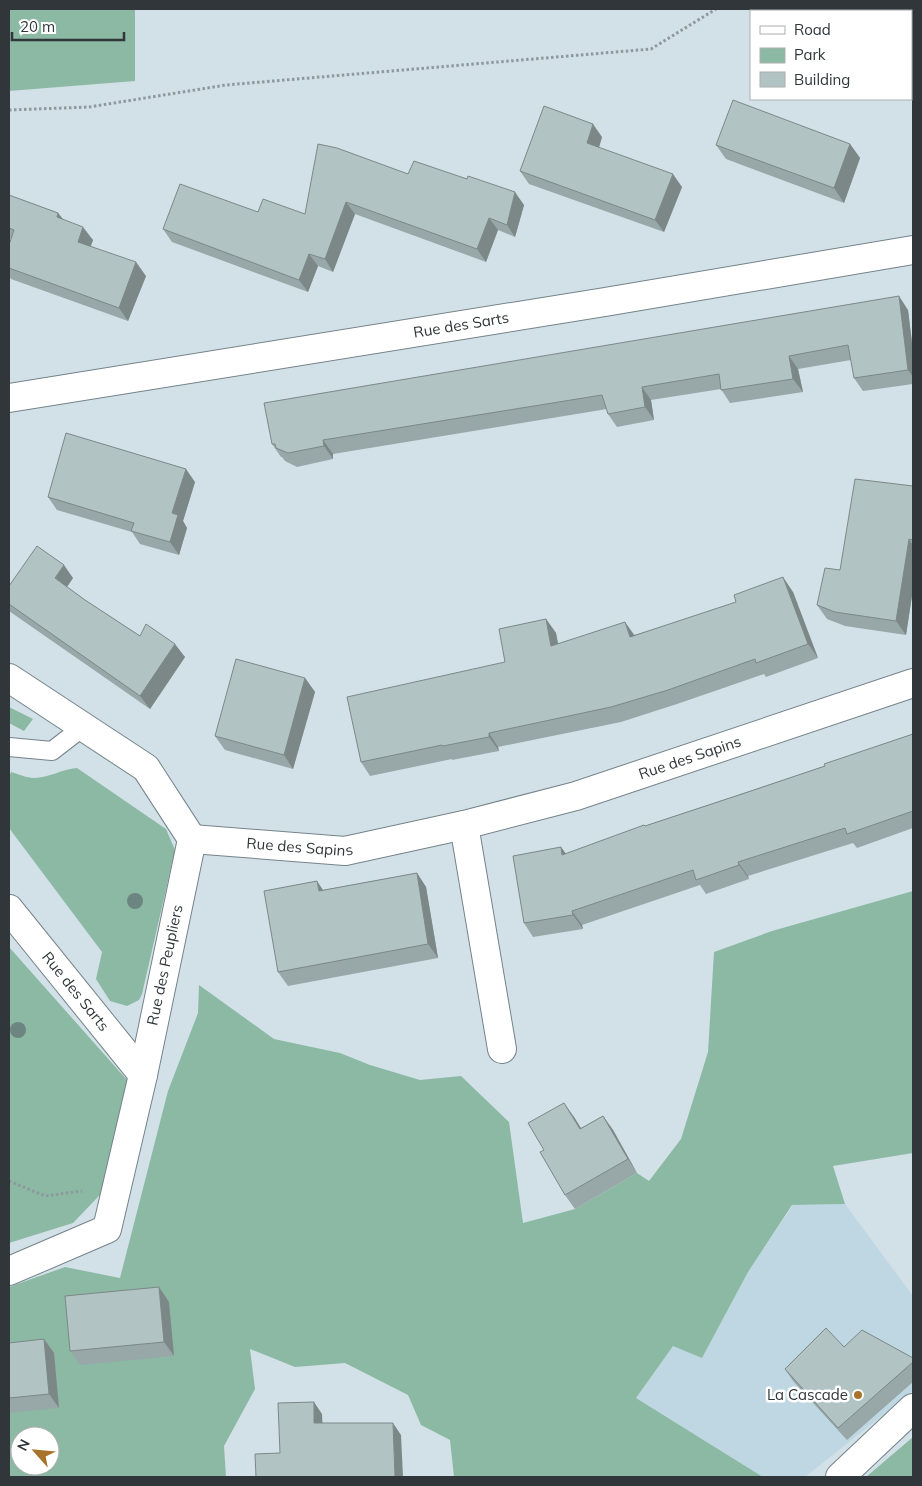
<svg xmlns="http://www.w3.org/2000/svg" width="922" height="1486" viewBox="0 0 922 1486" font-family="Mulish,sans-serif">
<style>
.built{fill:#bfd7e2}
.green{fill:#8cb9a4;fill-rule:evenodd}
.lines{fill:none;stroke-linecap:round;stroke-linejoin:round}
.lane-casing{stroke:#75838a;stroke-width:20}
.street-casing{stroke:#75838a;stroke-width:30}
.path{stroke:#8e999e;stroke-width:3;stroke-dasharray:2.5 2.5;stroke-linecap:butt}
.lane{stroke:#fff;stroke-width:18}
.street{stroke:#fff;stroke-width:28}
.tree{fill:#6c8581}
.wall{fill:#98a8a8}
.shaded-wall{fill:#7c8888}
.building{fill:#b1c3c3;stroke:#7c8888}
.poi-dot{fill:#a8742c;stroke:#fff;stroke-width:2}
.labels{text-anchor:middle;stroke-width:5;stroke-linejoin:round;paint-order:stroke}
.street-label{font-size:15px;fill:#303639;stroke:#fff}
.poi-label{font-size:15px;fill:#303639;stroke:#fff;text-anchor:end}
</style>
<rect width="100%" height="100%" fill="#d2e1e8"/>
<path class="built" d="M845 1204 913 1296V1391L805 1477H763L636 1398 673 1345 702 1358 748 1272 793 1205Z"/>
<g class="green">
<path d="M9 9H135V81L9 91Z"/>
<path d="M9 707 33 719 24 731 9 723Z"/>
<path d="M77 768 166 829 175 850 142 994 139 1000 127 1006 110 1001 96 979 102 952 9 828V777L11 772C18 774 27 778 34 778 49 778 62 769 77 768Z"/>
<path d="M913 891V1153L833 1166 845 1204 792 1205 748 1272 702 1358 673 1346 636 1398 763 1477H454L450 1440 421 1425 408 1395 345 1363 295 1367 250 1349 255 1389 224 1446 226 1477H9V1287L65 1267 120 1278 168 1091 198 1013 199 985 274 1039 340 1053 370 1065 420 1080 461 1076 509 1122 523 1223 575 1209 637 1173 649 1181 681 1139 708 1052 714 952 772 931ZM20 1436H50V1466H20Z"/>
<path d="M9 947 127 1080 119 1175 73 1223 9 1243Z"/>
<path d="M913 1437V1477H866Z"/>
</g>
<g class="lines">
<defs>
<path id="lane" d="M9 747 52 751 83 727"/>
<g id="street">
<path id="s1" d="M9 398 605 302 913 250"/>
<path d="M9 678 146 768 192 839 143 1075 107 1229 9 1271"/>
<path d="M464 825 502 1049"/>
<path id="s2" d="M192 839 345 851 464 825 576 796 913 683"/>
<path id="s3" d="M9 909 143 1075"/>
<path d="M840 1477 913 1408"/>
</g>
</defs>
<use href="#lane" class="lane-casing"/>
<use href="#street" class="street-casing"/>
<g class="path">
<path d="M9 110 89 107 226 85 651 49 716 9"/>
<path d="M9 1181 45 1196 82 1191"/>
</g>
<use href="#lane" class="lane"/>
<use href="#street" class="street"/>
</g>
<g class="tree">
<circle cx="135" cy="901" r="8"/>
<circle cx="18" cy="1030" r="8"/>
</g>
<g class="wall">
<path d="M878 9H913V39L911 37V11H881Z"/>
<path d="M602 137 599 148 682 187 664 232 529 184 520 171Z"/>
<path d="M850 144 860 158 844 203 726 159 716 145Z"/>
<path d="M408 174 524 205 515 237 498 230 486 262 355 214 333 272 318 266 308 292 172 242 163 229 258 212 305 214Z"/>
<path d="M9 195 58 213 63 219 93 240 91 246 146 276 128 321 11 279 9 276V245L11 239 9 238Z"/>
<path d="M908 310 913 351V384L863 391 854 378 851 360 798 369 803 392 730 403 721 389 651 400 654 420 617 427 608 414 607 409 333 454V459L297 467 285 461 282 457H281L272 444Z"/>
<path d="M195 482 183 521 187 528 179 555 140 544 132 532 57 510 48 497Z"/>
<path d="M913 486V589L906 635 845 626 827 619 817 605 840 570Z"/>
<path d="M73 578 67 587 85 600 140 636 185 657 150 709 9 611V586Z"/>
<path d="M793 592 818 658 766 677 764 674 677 704 621 722 498 747 499 751 452 760V759L370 776 361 762 505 662 546 619 556 633 558 644 634 635Z"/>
<path d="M305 678 315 692 293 769 225 750 215 736Z"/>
<path d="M913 734V828L857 848 853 843 748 876 749 879 706 894 700 885 582 925 583 929 533 937 524 923 561 847 566 854 645 826 825 766Z"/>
<path d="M417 873 426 887 438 958 288 986 278 972 323 890Z"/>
<path d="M603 1116 613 1130 637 1173 575 1209 565 1195 544 1150 574 1117 581 1128Z"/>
<path d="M159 1287 169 1302 174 1356 80 1365 70 1351Z"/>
<path d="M44 1339 54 1353 59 1408 9 1413V1343Z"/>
<path d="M844 1347 913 1358V1382L847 1440 793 1381 785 1369Z"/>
</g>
<g class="shaded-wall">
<path d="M593 124 602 137 596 156 587 143Z"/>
<path d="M850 144 860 158 844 203 834 188Z"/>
<path d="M673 174 682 187 664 232 655 220Z"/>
<path d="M515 192 524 205 515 237 507 225Z"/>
<path d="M346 202 355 214 333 272 325 259Z"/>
<path d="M58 213 68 226 57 217Z"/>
<path d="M489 218 498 230 486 262 477 249Z"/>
<path d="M83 227 93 240 87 255 78 242Z"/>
<path d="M309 254 318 266 308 292 299 280Z"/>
<path d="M136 262 146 276 128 321 119 308Z"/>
<path d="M899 296 908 310 913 351V377L908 370Z"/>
<path d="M789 356 798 369 803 392 793 379Z"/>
<path d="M642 387 651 400 654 420 645 407Z"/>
<path d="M323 440 333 454V459L324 446Z"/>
<path d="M186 469 195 482 183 521 187 528 179 555 170 542 172 513Z"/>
<path d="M909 539 913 546V589L906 635 896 621Z"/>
<path d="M64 565 73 578 64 591 55 578Z"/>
<path d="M783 577 793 592 818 658 808 644Z"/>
<path d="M546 619 556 633 561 660 551 646Z"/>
<path d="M625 622 635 636 630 637Z"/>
<path d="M175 644 185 657 150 709 140 696Z"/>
<path d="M305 678 315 692 293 769 284 755Z"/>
<path d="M489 733 498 747 499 751 489 737Z"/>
<path d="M561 847 571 861 562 855Z"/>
<path d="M738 862 748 876 749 879 739 865Z"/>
<path d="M417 873 426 887 438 958 428 944Z"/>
<path d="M317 881 327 896 319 891Z"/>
<path d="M572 911 582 925 583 929 573 915Z"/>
<path d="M564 1103 574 1117 590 1143 580 1129Z"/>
<path d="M603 1116 613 1130 637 1173 628 1159Z"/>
<path d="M159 1287 169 1302 174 1356 164 1342Z"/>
<path d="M44 1339 54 1353 59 1408 49 1394Z"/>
<path d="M314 1402 322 1414 323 1435 314 1423Z"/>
<path d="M393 1423 401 1435 403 1477H395Z"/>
</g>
<g class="building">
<path d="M884 9H913V34L911 32V11H887Z"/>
<path d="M733 100 850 144 834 188 716 145Z"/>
<path d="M544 106 593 124 587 143 673 174 655 220 520 171Z"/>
<path d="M318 144 337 148 408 174 414 161 467 179 468 176 515 192 507 225 489 218 477 249 346 202 325 259 309 254 299 280 163 229 180 184 258 212 263 199 305 214Z"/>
<path d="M9 195 58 213 57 217 83 227 78 242 136 262 119 308 9 268V245L14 230 9 228Z"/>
<path d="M899 296 908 370 854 378 848 345 789 356 793 379 721 390 719 374 642 387 645 407 608 414 602 395 323 440 324 446 288 453 276 448 275 444H272L264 403Z"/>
<path d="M66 433 186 469 172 513 178 515 170 542 131 531 134 523 48 497Z"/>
<path d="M855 479 913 486V540L909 539 896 621 835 612 817 605 825 568 840 570Z"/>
<path d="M37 546 64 565 55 578 85 600 140 636 146 624 175 644 140 696 9 604V586Z"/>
<path d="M783 577 808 644 756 663 755 659 668 690 611 707 489 733V737L443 746 442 745 361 762 347 697 505 662 499 629 546 619 551 646 625 622 630 637 736 602 734 595Z"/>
<path d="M236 659 305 678 284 755 215 736Z"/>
<path d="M913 734V811L847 834 845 828 738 862 739 865 696 880 693 870 572 911 573 915 524 923 513 856 561 847 562 855 644 825 645 826 748 792 825 766 824 764Z"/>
<path d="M417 873 428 944 278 972 264 891 317 881 319 891Z"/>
<path d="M564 1103 580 1129 603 1116 628 1159 565 1195 540 1152 544 1150 528 1123Z"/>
<path d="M159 1287 164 1342 70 1351 65 1296Z"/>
<path d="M826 1328 844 1347 862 1330 913 1358V1362L838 1428 785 1369Z"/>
<path d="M44 1339 49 1394 9 1398V1343Z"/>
<path d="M314 1402V1423H393L395 1477H256L255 1454 280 1453 278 1403Z"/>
</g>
<circle class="poi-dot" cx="858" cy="1395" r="5"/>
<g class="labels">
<g class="street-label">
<text dy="5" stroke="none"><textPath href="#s1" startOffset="458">Rue des Sarts</textPath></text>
<text dy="5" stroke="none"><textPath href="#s2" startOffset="511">Rue des Sapins</textPath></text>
<text dy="5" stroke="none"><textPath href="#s2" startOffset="108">Rue des Sapins</textPath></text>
<text transform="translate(165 965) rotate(-78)" y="5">Rue des Peupliers</text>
<text dy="5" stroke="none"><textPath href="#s3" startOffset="106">Rue des Sarts</textPath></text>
</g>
<g class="poi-label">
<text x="848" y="1400">La Cascade</text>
</g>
</g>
<rect width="922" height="1486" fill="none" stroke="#303639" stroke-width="20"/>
<rect x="750" y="10" width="162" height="90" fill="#ffffff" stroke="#acafb0"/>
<rect x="760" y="26" width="25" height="8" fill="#ffffff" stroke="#acafb0"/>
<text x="794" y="35" font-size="15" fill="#303639">Road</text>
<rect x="760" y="48" width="25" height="15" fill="#8cb9a4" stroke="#acafb0"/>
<text x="794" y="60" font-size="15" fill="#303639">Park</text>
<rect x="760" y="72" width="25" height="15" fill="#b1c3c3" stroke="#acafb0"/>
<text x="794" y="85" font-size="15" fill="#303639">Building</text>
<g transform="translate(35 1451) rotate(297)"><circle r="24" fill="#ffffff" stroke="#acafb0"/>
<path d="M0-4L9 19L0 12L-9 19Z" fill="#a8742c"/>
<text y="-8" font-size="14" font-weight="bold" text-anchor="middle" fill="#303639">N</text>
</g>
<path d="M12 32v8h112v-8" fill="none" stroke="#303639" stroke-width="2.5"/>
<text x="20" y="32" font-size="15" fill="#303639" stroke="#ffffff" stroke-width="4" paint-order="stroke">20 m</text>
</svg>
